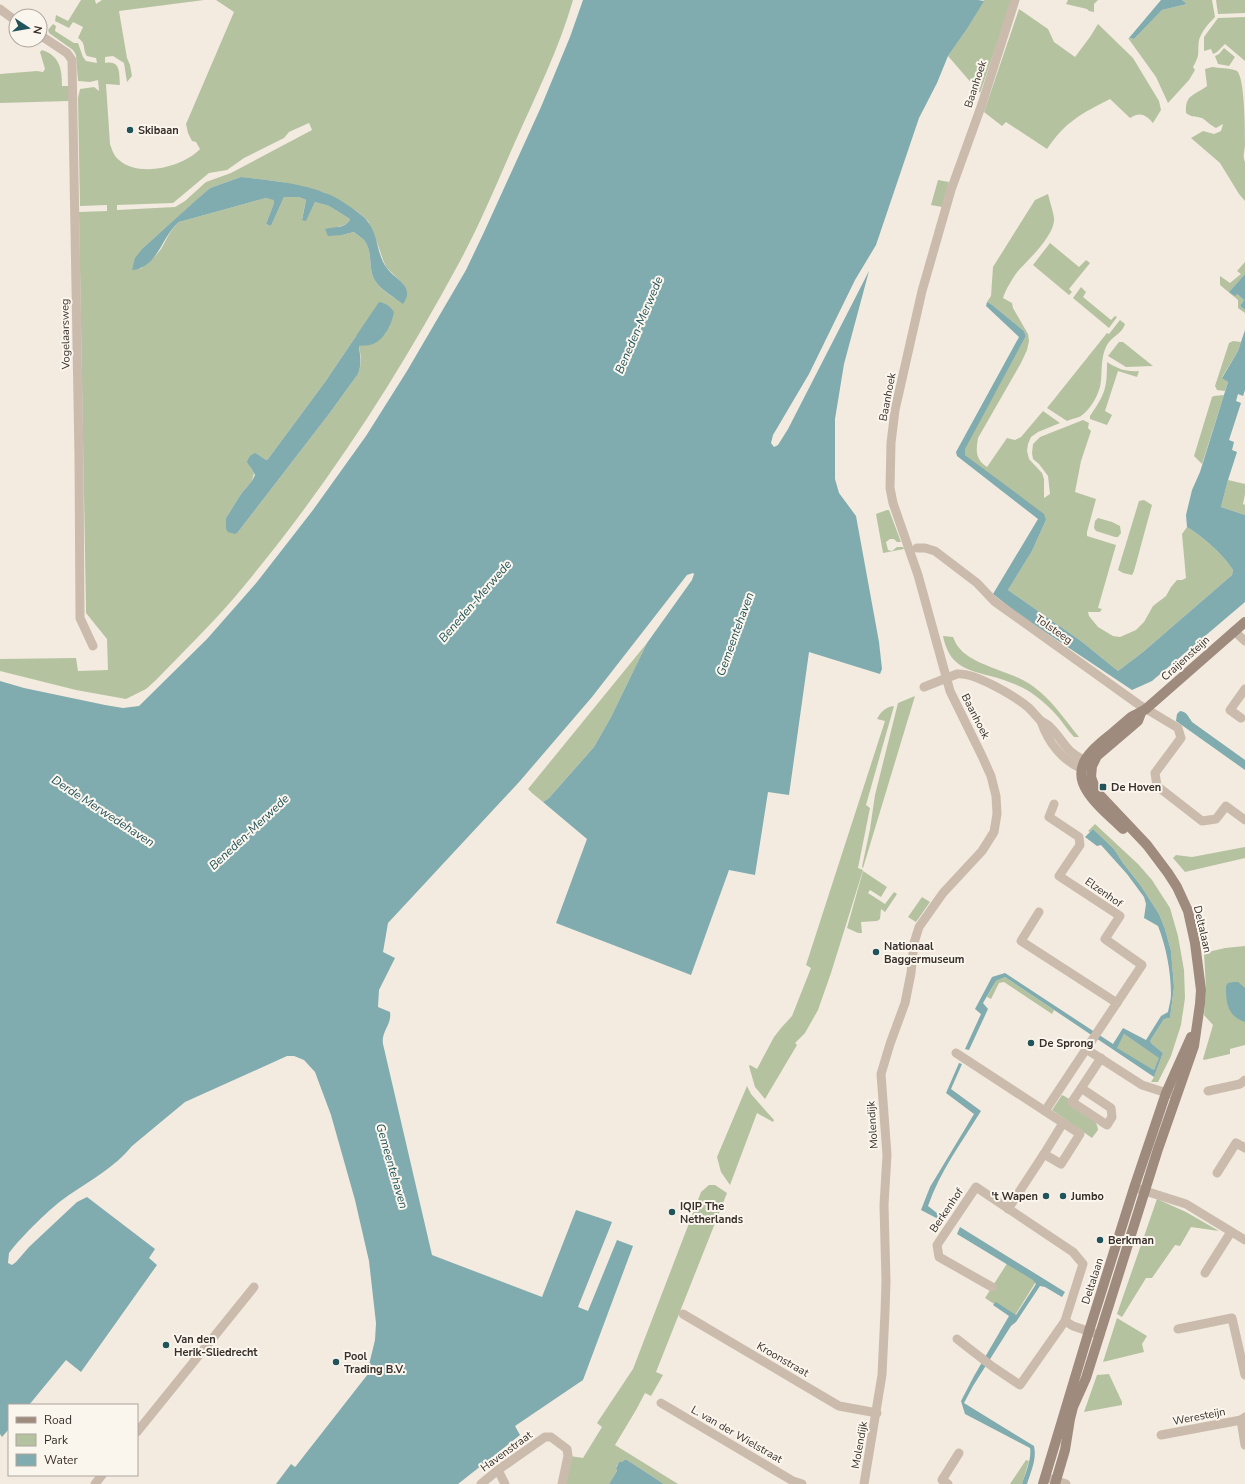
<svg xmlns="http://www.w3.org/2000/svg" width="1245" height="1484" viewBox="0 0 1245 1484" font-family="'Nunito Sans',sans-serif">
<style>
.green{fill:#b5c2a0;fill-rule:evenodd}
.water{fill:#80abaf;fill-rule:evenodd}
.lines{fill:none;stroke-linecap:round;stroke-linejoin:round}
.street{stroke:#cbbbac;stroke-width:9}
.secondary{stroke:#9f8b7d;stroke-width:10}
.poi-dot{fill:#21535a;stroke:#faf5ed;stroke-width:1.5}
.labels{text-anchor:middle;stroke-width:4;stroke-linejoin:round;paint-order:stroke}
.street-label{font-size:11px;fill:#39302b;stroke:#faf5ed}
.poi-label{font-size:11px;font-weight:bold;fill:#39302b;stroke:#faf5ed;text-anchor:start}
.water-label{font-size:12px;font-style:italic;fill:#21535a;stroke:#faf5ed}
</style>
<rect width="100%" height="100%" fill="#f3ebe0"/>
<g class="green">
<path d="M81 0H95L96 4 102 0H204L119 11 127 58 130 65 132 76 127 82 124 63 113 56 105 57V63C121 60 119 73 120 85L106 84 110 144C112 150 114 156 119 160 139 178 183 167 200 149L196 142 192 141 188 133 186 124 234 12 216 0H573C559 49 536 95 515 142 497 183 480 224 459 263 395 382 321 495 234 598 209 627 182 653 156 680L146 689 126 699 76 690 0 671V659L76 658 78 671 108 670 107 639 86 613V609L79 212 107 211V205L80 206 78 98 80 89 94 87 99 91 98 80 90 82 78 81 76 55 73 50 49 33 48 30 53 24 56 26 55 31 74 43H78L83 57 86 61 97 63 96 58 87 56C82 49 87 44 78 38L83 27 73 22 69 28 55 21 56 15 68 21ZM309 123 312 130 231 173 206 182 185 201 175 207 117 210V205L173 203 209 173 227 170 244 158 284 138 289 132ZM241 177 282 182 325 193 358 212 368 221 378 245 383 260 386 267 403 284 406 299 403 303C394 298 382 291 376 282 367 270 374 253 364 240 361 237 357 235 354 232L342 235 338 227C343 225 348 225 350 219L329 206 315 202 306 220 302 219 306 200 299 197H284L271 226 266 224 274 203V199L266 198 179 222C170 230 167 239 161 249 155 257 148 264 140 269L143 248 210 188ZM394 312 385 334 359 346C361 356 362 364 358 374L329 414 238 532 226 518 241 494 252 481 254 473 250 467 256 453 266 460 268 459 325 382 356 336Z"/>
<path d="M984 0H1012L980 93 948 56 967 29Z"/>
<path d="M1068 0H1098L1094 4V12L1089 11 1087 9 1066 4Z"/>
<path d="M1182 0H1212L1215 17C1209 23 1201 32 1199 40 1197 54 1201 53 1193 67L1195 70 1189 80 1168 103 1156 77 1128 38 1134 39 1162 10 1187 4Z"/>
<path d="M1216 0H1245V13L1218 14Z"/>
<path d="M1019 9 1048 29 1054 42 1075 57 1090 37 1098 24 1133 58 1159 101 1161 110 1153 123C1145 114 1140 112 1130 118L1110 99C1081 114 1066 121 1047 149L1006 122 1002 126 984 112Z"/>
<path d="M1245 17V61L1225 44 1217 52 1213 54 1211 49 1204 51V37L1218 18Z"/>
<path d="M1224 48 1235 57 1229 66 1218 64 1215 56 1219 54Z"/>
<path d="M42 50C60 56 62 69 62 86H69V101L0 103V74L37 71 43 72 45 69 40 52Z"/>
<path d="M1212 67C1219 68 1231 68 1237 71 1245 78 1245 132 1245 144 1245 151 1242 155 1245 162V201L1239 194 1220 163 1191 138 1203 131 1214 134 1221 131 1223 124 1216 128C1210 125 1204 119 1202 118 1196 116 1192 118 1186 113 1185 94 1194 96 1207 86L1205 69Z"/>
<path d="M938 180 949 182 942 207 931 205Z"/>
<path d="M1048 194C1050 202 1053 211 1054 218 1056 234 1028 260 1018 271 1012 279 1006 289 1003 298L1012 303 1013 308 1028 334 1029 341 1027 350 1021 363 978 438C976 451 975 459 987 467L1007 438 1015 440 1021 437 1043 411 1060 423 1038 432 1031 437 1028 444 1027 451 1029 459 1042 473 1044 479V498L1050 494 1048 476 1039 464 1033 459 1032 453 1033 444 1040 437 1083 420 1089 423 1088 428 1091 431 1081 461 1075 492 1096 499 1087 532V536L1116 545 1098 608 1102 609 1100 612H1088L1089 616 1098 627 1113 636 1120 637 1136 630 1144 622 1153 606 1166 596 1171 587 1177 580H1182L1186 578 1182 534 1187 527C1202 536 1223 554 1233 570L1232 575 1143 652 1118 671 1081 641 1008 590 1032 551 1046 520 965 455 964 449 1026 336 1024 331 991 304 987 302 991 296 993 267 1035 200Z"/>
<path d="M1050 243 1079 267 1086 260 1090 263 1069 289 1072 292 1069 295 1033 265Z"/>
<path d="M1245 262V274L1229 292 1237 294 1244 300 1240 306 1245 310V313L1238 308V300L1220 285V276L1230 283 1241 274 1237 271Z"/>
<path d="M1081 287 1086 292 1083 297 1111 320 1115 316 1117 317 1109 328 1073 298Z"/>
<path d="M1120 320 1125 324C1122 334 1111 337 1107 345 1101 356 1102 369 1101 381 1100 393 1091 409 1081 416 1078 418 1071 419 1067 421L1047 408 1107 333 1109 334Z"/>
<path d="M1233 341 1241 342 1238 351 1222 377 1228 382 1225 391 1217 390 1215 386 1229 343Z"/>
<path d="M1119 342H1123L1153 366 1126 367 1108 356Z"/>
<path d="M1107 362C1118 369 1126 372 1139 371L1137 377 1118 371 1105 411 1112 415 1107 425 1090 419V416C1105 394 1107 389 1107 362Z"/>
<path d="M1224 395 1202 464 1194 456 1212 397 1214 396Z"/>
<path d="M1228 480 1245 484V494L1243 504 1245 505V515L1221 507Z"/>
<path d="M1144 500 1152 505 1134 571 1132 575 1123 573 1118 570 1139 501Z"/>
<path d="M887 510H889L901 542H897L894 539H890L886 542 888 550 892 551 897 547H903L904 549 883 553 876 514Z"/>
<path d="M1098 518 1112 522 1120 526 1121 533 1118 537H1115L1096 531 1094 528 1095 521Z"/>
<path d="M943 636 953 637C955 642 957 646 961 650 977 667 1013 671 1034 687 1052 700 1065 720 1079 737H1074C1068 731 1064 724 1059 718 1050 707 1038 697 1027 690 1016 684 1002 679 990 676 964 669 949 665 943 636Z"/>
<path d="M647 643 611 717 594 747 549 798 543 802 532 793 528 789Z"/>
<path d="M915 696 863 868 862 867 870 829 875 795 898 703Z"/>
<path d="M894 706 866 805 870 808 858 868 863 870 831 973 818 1010 805 1033 795 1043 797 1045 765 1099 755 1087 749 1066 750 1065 757 1069 774 1037 781 1028 792 1016 811 968 806 965 885 721 877 719C881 711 886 707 894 706Z"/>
<path d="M1095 824 1138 864 1152 880 1170 908 1178 936 1184 970 1185 998 1181 1025 1171 1056 1158 1082H1151L1154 1077 1163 1053 1152 1044 1150 1041 1164 1019 1170 1018 1174 987 1171 951 1165 929 1159 914 1141 886 1123 863 1114 849 1093 829 1090 832 1088 831Z"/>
<path d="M1245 847V858L1185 872 1173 858 1176 855 1192 857Z"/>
<path d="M863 871 887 887 881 897 870 890 868 893 885 904 894 892 897 894 885 912 881 909 880 919 877 921 861 922 862 933H858L847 928Z"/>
<path d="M922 897 930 902 916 922 908 917Z"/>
<path d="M1245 946V1045L1230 1049V1054L1204 1060 1203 1059 1213 1025 1204 1015 1206 989 1204 953 1225 948Z"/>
<path d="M1005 977 1054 1010 1052 1014 1004 982 999 983 991 999 987 997 996 981Z"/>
<path d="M1124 1034 1160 1058 1154 1070 1116 1048Z"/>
<path d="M747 1086 751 1094 774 1120 773 1122 757 1113 730 1185 721 1172 717 1157Z"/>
<path d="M1062 1095C1073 1100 1098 1118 1098 1130L1092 1138 1052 1110Z"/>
<path d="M709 1185H715L727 1193 656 1372 663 1375 651 1396 645 1393 636 1410 615 1445 678 1484H664L627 1460H624L622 1462H619L616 1467 617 1471 609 1484H565L570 1456 583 1458 602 1427 597 1423 633 1369 701 1192Z"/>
<path d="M1157 1199 1186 1212 1219 1231 1191 1227 1180 1246 1175 1245 1152 1278H1146L1122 1317 1117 1314Z"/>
<path d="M1008 1262 1037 1280 1014 1317 985 1298Z"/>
<path d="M1117 1318 1147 1336 1142 1344 1144 1352 1103 1362Z"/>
<path d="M1109 1374 1122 1402V1405L1084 1412 1097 1375Z"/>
<path d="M1026 1460 1029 1461 1022 1484H1010Z"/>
</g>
<g class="water">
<path d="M583 0H978L984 1 967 29 948 56 937 83 919 118 876 245 855 280 809 374 773 435 771 443 774 447 778 445 788 429 869 271 844 364 835 419V479L839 493 856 516 879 642 882 669 880 674 809 652 789 795 768 792 755 875 729 870 691 975 556 923 587 839 543 802 549 798 594 747 611 717 647 643 692 580 694 574 693 573 687 575 592 697 520 781 388 923 383 952 395 958 379 990 378 1007 390 1012C392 1025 381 1031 383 1044L432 1255 542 1297 576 1210 612 1222 578 1307 588 1311 617 1240 633 1246 583 1380 515 1426 520 1435 458 1484H276L291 1464 295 1467 296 1466 368 1374V1369L375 1340 376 1323 369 1261 355 1200 331 1115 315 1072 304 1060 294 1056H287L185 1102 132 1146C115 1167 91 1180 69 1195 51 1207 22 1236 9 1253L8 1263 12 1265 16 1262 29 1247 77 1202 87 1197 155 1249 149 1258 157 1265 81 1372 66 1360 29 1405H9V1429L2 1437 0 1434V681L24 688 105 705 123 708 139 706 207 639 257 582 313 510 366 436 407 371 466 270 485 230 541 107 570 37Z"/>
<path d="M1161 0H1182L1187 4 1162 10 1134 39 1129 38Z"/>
<path d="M241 177C267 180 301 183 325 193 335 196 344 203 352 208 357 212 364 216 368 222 378 235 377 254 386 267 395 280 416 286 403 304 394 297 382 291 376 282 367 270 374 253 364 240 361 237 357 235 354 232L342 235 328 236 325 229C334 227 347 228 350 219L329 206 315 202 306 221 302 220 306 200 299 197H284L271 226 266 224 274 203V200L266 198 179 222C161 237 158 268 132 270L135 258 143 248 194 202 210 188Z"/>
<path d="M1245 274V310L1240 306 1244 300 1237 294 1235 296 1229 292Z"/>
<path d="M379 302C386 303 390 306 394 312 392 324 384 340 373 344 369 346 364 345 359 346 360 356 362 364 358 374L329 414 238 532 235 534 228 532 226 529V518L241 494 252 481 255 475 254 473 247 462C249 457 251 454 256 453L266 460 268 459 325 382Z"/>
<path d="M987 302 991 304 1024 331 1026 336 965 449V455L1044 514 1046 520 1032 551 1008 590 1081 641 1118 671 1143 652 1232 575 1233 570C1223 554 1202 536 1187 527L1186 515 1192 490 1200 472 1228 382 1222 378 1238 351 1245 330V390L1243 396 1238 394 1236 401 1241 403 1229 440 1234 442 1232 450 1237 452 1228 480 1221 507 1245 515V602L1152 681 1132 690 1021 616 993 594 1038 519 957 456 956 452 1019 337 986 306Z"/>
<path d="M1180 711C1187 712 1188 716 1192 722L1245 760V770L1176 721 1177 714Z"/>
<path d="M1093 829 1114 849 1123 863 1141 886 1159 914 1165 929 1171 951 1174 987 1170 1018 1164 1019 1150 1041 1152 1044 1163 1053 1154 1077 1005 977 996 981 983 1003 988 1009 969 1050 965 1049 981 1014 975 1009 992 977 1005 973 1113 1044 1123 1028 1146 1040 1161 1016 1168 1012C1169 1006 1171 1000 1171 994 1171 972 1166 946 1158 926L1144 918 1146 904 1144 897 1127 874 1101 845 1097 846 1085 837ZM1124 1034 1159 1058 1154 1070 1117 1048Z"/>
<path d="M1234 982H1238L1245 988V1022C1227 1016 1226 1003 1226 986L1228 983Z"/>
<path d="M959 1063 962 1064 951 1089 981 1111C962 1142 940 1171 928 1206L942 1217 940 1220 921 1210 930 1187 974 1114 946 1093Z"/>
<path d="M960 1227 1065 1292 1062 1297 1045 1287 1040 1286 1016 1322 1011 1326 973 1386 964 1403 1034 1446C1037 1459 1031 1471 1027 1484H1022C1025 1474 1032 1459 1030 1448L965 1414 961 1401 974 1376 1009 1316 993 1305 996 1302 1016 1315 1036 1284 1033 1280 957 1234Z"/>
<path d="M624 1460H627L664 1484H609L617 1471 616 1468 619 1462H622Z"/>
</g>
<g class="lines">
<g class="street">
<path d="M0 9 16 21"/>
<path d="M40 35 67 53 72 60 79 456 80 618 93 646"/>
<path d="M917 548H925L935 551 977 583 994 601 1138 704 1178 728 1181 738 1155 773 1157 786 1202 821 1216 819 1226 806 1245 820"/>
<path d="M1234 631 1245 641"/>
<path d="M924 687 957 674C974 672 1015 696 1029 708 1033 712 1037 717 1041 721 1044 723 1047 724 1049 726 1064 740 1064 751 1084 760"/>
<path d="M1241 718 1230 710 1245 689"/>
<path d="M1041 721C1048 742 1062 760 1082 769"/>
<path d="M1039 912 1021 941 1117 1003"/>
<path d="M1086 1049 1142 1085 1173 1095"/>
<path d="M956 1053C998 1080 1039 1107 1080 1134L1061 1164 1044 1154 1063 1123"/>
<path d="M1081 1088 1111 1108 1112 1117 1107 1125 1072 1102 1101 1058"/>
<path d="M1208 1091 1240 1084 1245 1080"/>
<path d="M1045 1111 1142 965 1105 939 1120 916 1059 876 1080 845 1079 837 1049 817 1054 804"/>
<path d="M1217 1173 1236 1143 1245 1148"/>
<path d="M1139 1189 1186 1204 1245 1240"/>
<path d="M1008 1209 1044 1154"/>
<path d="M1205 1273 1231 1232"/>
<path d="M683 1314 839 1406 877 1413"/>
<path d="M1065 1321 1073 1326 1100 1335"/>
<path d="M1178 1329 1232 1318 1245 1375"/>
<path d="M957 1339 993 1367 1020 1385 1065 1321 1083 1264 1073 1252 976 1187 937 1245 939 1257 992 1287"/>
<path d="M661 1403 793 1481 802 1484"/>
<path d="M1245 1417 1241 1420 1245 1445"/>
<path d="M137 1432 254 1287"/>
<path d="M1161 1435 1241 1420"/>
<path d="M498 1470 505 1484"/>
<path d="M1045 1477 1066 1484"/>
<path d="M95 1484 102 1475"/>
<path d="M481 1484 498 1470 545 1437H551L567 1449 568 1456 562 1484"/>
<path d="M864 1484 882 1375 885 1312 886 1282 884 1205 887 1155 881 1074 890 1044 905 1003 911 973 914 943 919 927 943 893 982 851 994 832 997 814 996 796 991 776 982 756 950 691 918 575 893 503 890 488 891 443 895 410 922 291 951 190 982 104 1015 0"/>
<path d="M948 1484 942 1480 959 1453"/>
</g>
<g class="secondary">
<path d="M1123 829C1111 817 1095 805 1087 791 1071 766 1092 749 1110 735 1117 729 1124 723 1131 717 1136 714 1142 712 1147 708L1245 622"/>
<path d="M1043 1484 1089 1331 1134 1188 1166 1093 1191 1037"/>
<path d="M1055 1484 1065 1450 1070 1419 1073 1407 1086 1378 1158 1149 1194 1046 1200 1004 1201 990 1195 943 1188 911 1177 887 1168 873 1147 845 1096 791 1091 777 1092 766 1097 756 1138 721 1141 713"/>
</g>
</g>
<g class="poi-dot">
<circle cx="130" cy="130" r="4"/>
<rect x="1099" y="783" width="8" height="8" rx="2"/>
<circle cx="876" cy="952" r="4"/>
<circle cx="1031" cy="1043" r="4"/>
<circle cx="1046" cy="1196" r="4"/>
<circle cx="1063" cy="1196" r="4"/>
<circle cx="672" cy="1212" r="4"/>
<circle cx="1100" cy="1240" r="4"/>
<circle cx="166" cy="1345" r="4"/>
<circle cx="336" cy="1362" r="4"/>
</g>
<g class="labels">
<g class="street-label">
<text transform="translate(975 84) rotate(-72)" y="4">Baanhoek</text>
<text transform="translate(65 334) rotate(-91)" y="4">Vogelaarsweg</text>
<text transform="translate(887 397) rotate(-79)" y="4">Baanhoek</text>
<text transform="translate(1054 629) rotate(35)" y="4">Tolsteeg</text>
<text transform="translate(1185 658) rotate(-42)" y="4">Craijensteijn</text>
<text transform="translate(976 716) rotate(63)" y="4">Baanhoek</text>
<text transform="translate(1104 892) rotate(35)" y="4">Elzenhof</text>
<text transform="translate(1203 929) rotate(77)" y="4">Deltalaan</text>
<text transform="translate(872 1125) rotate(-94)" y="4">Molendijk</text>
<text transform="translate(946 1210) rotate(-56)" y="4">Berkenhof</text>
<text transform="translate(1092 1281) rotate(-72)" y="4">Deltalaan</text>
<text transform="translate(783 1359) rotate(30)" y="4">Kroonstraat</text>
<text transform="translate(1199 1416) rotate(-11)" y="4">Weresteijn</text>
<text transform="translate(737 1434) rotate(30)" y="4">L. van der Wielstraat</text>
<text transform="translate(859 1445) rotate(-80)" y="4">Molendijk</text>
<text transform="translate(506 1451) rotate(-36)" y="4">Havenstraat</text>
</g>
<g class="poi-label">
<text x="138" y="134">Skibaan</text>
<text x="1111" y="791">De Hoven</text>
<text x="884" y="950">Nationaal<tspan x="884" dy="13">Baggermuseum</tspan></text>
<text x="1039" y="1047">De Sprong</text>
<text x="1038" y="1200" text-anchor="end">'t Wapen</text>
<text x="1071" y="1200">Jumbo</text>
<text x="680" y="1210">IQIP The<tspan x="680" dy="13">Netherlands</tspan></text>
<text x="1108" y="1244">Berkman</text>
<text x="174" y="1343">Van den<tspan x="174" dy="13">Herik-Sliedrecht</tspan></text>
<text x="344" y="1360">Pool<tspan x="344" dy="13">Trading B.V.</tspan></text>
</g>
<g class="water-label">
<text transform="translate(639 325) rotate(-67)" y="4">Beneden-Merwede</text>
<text transform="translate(475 601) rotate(-49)" y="4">Beneden-Merwede</text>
<text transform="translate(735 634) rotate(-70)" y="4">Gemeentehaven</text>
<text transform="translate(103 811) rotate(33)" y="4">Derde Merwedehaven</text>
<text transform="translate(249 832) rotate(-43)" y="4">Beneden-Merwede</text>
<text transform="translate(392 1166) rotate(74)" y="4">Gemeentehaven</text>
</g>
</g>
<rect x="8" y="1404" width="130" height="72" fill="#faf5ed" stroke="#ada69f"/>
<rect x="16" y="1417" width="20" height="6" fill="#9f8b7d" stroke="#ada69f"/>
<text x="44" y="1424" font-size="12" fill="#39302b">Road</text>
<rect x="16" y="1434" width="20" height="12" fill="#b5c2a0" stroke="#ada69f"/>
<text x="44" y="1444" font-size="12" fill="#39302b">Park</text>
<rect x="16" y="1454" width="20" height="12" fill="#80abaf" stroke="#ada69f"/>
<text x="44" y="1464" font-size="12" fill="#39302b">Water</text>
<g transform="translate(28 28) rotate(102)"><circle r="19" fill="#faf5ed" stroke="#ada69f"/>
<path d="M0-3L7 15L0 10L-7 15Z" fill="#21535a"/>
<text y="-6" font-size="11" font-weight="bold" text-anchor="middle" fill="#39302b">N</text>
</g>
</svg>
